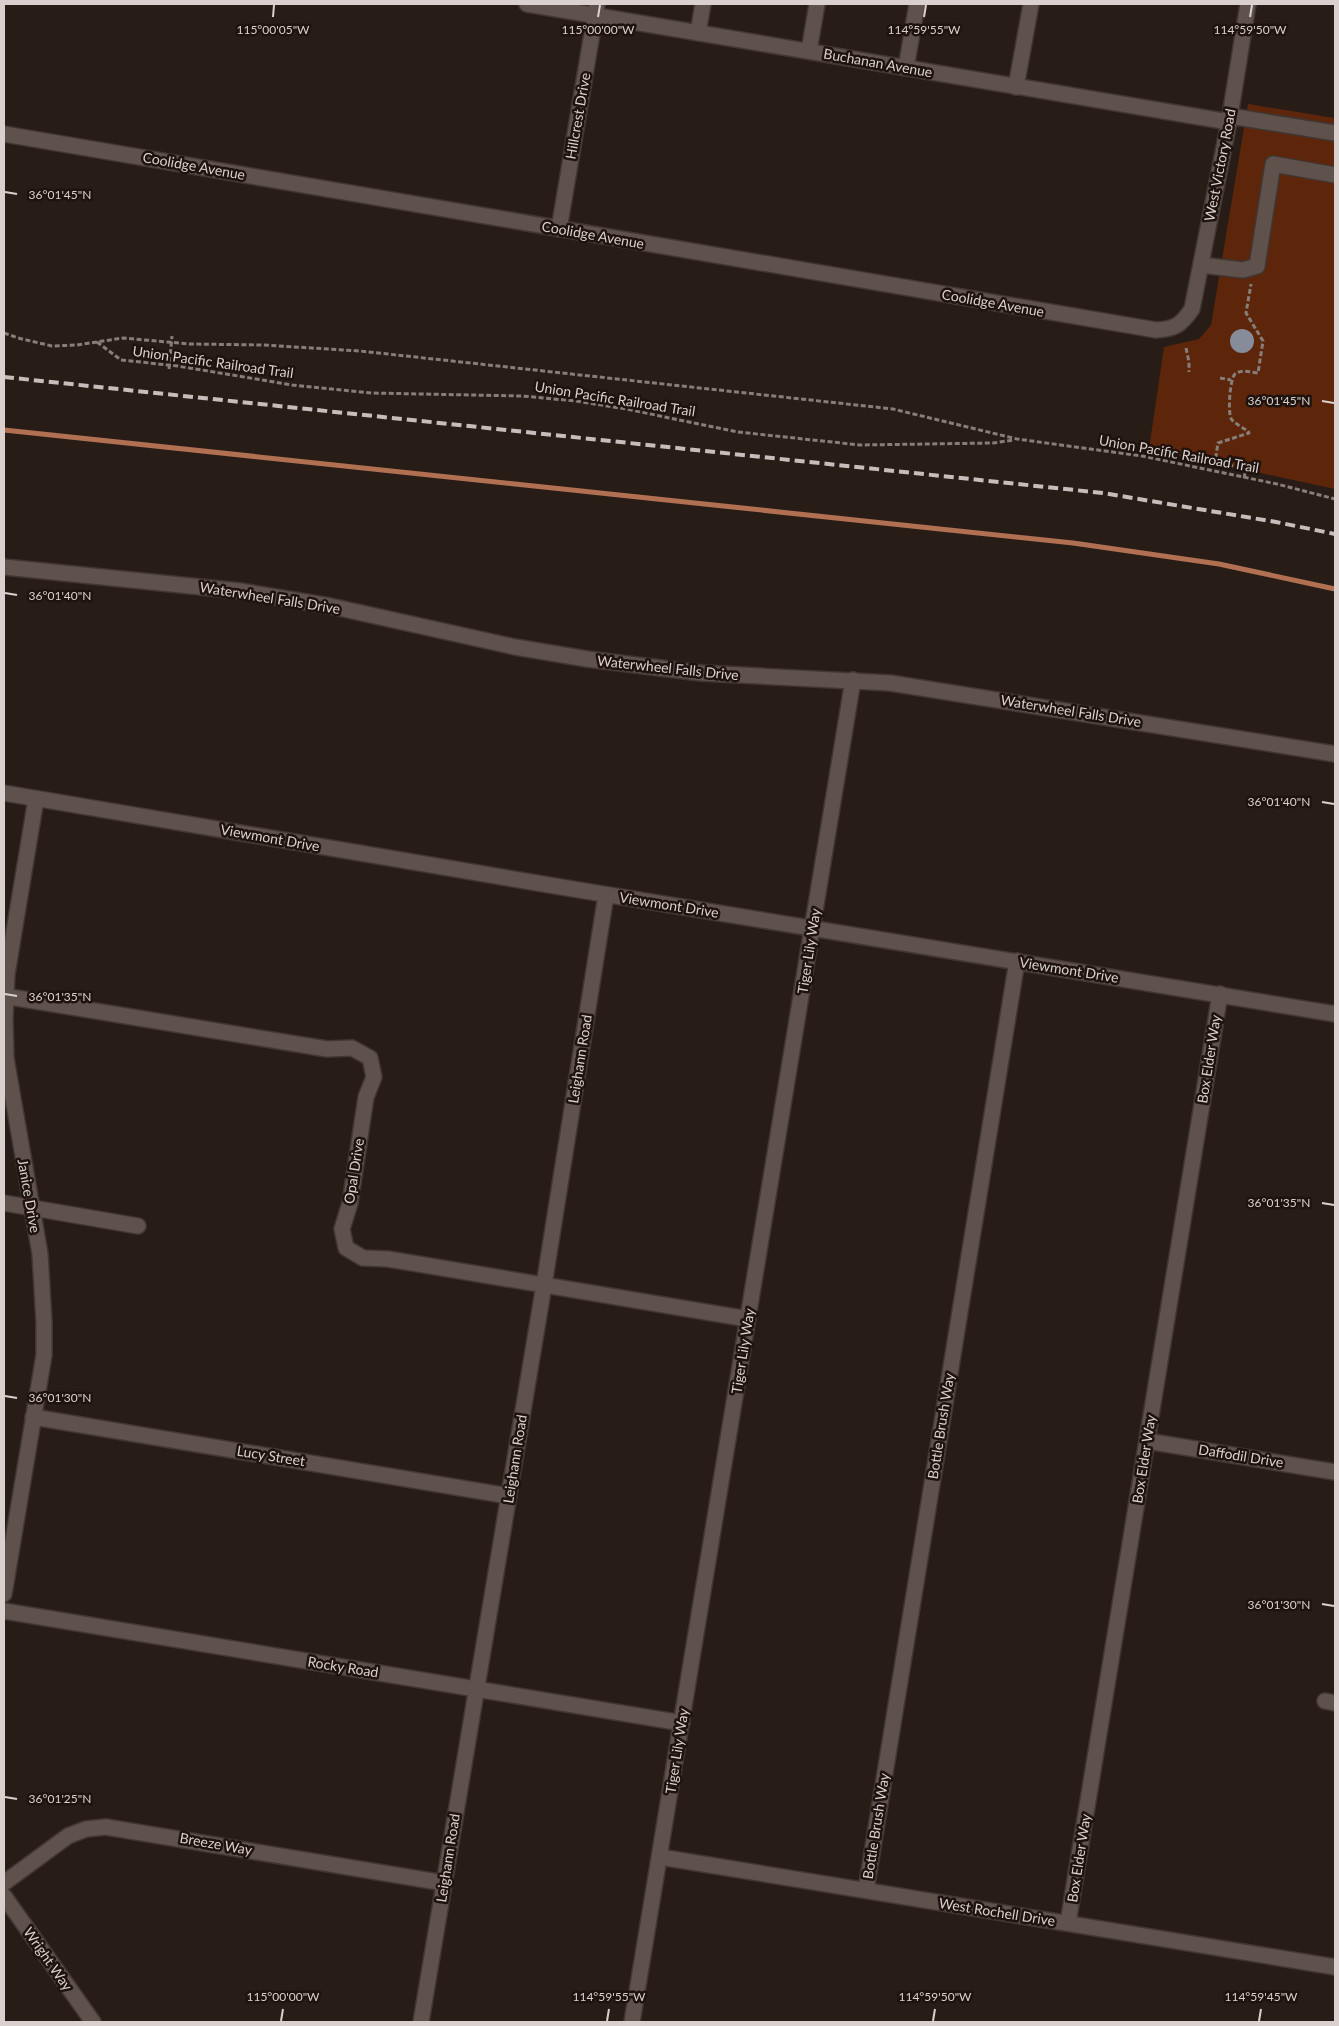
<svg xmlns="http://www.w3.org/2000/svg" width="1339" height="2026" viewBox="0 0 1339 2026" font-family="Lato,sans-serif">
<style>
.green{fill:#5d260a}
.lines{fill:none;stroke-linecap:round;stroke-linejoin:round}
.stream{stroke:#b07051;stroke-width:5}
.building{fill:#868c99}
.minor-casing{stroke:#403734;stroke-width:18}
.path{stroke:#877d79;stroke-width:3;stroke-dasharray:5 2.5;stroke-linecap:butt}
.minor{stroke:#5f514c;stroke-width:15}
.rail{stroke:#c7bebb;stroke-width:4;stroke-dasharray:10 5;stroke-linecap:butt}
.ticks{fill:none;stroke:#dad1ce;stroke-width:2}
.labels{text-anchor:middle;stroke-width:5;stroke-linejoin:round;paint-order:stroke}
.street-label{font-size:14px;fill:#dad1ce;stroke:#1e130e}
.ticks-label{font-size:12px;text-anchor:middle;fill:#dad1ce;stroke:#1e130e;stroke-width:5;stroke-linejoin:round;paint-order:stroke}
</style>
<rect width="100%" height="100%" fill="#281c17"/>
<path class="green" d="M1248 104 1334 118 1335 115V489L1149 449 1164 347 1199 339 1211 325Z"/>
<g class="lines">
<path class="stream" d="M4 430 1073 543 1219 564 1335 589"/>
</g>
<circle class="building" cx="1242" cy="341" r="12"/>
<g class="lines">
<defs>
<g id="minor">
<path d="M527 4 1229 122"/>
<path d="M698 33 703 4"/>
<path d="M809 51 817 4"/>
<path d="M906 68 917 4"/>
<path d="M1016 87 1031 4"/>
<path d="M1230 116 1335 133"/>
<path d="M4 134 1156 330C1175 329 1181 325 1192 309L1229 122 1248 4"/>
<path d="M559 229 597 4"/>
<path d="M1201 265 1243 270 1257 266 1273 164 1335 175"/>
<path d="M4 567 240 591 330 606 515 647 587 659 701 673 890 683 1335 754"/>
<path d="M4 793 579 890 1335 1014"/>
<path d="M4 996 327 1049 352 1048 370 1058 374 1077 366 1097 350 1203 342 1229 346 1248 363 1258 388 1259 748 1319"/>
<path d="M4 1203 138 1226"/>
<path d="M33 1417 509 1496"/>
<path d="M1147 1441 1335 1472"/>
<path d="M4 1594 44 1355V1322L40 1254 6 1058 5 1018 7 974 36 799"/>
<path d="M4 1611 682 1723"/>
<path d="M1325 1701 1335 1703"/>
<path d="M660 1857 1335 1967"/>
<path d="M4 1883 68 1836 86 1829 106 1827 444 1883"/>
<path d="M866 1890 1017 961"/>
<path d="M4 1896 93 2022"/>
<path d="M1068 1923 1220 994"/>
<path d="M421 2022 544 1285 606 895"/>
<path d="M632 2022 853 680"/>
</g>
</defs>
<use href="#minor" class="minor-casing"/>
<g class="path">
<path d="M4 333 18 338 52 346 77 345 123 338 190 344 263 345 360 351 893 409 1017 439 1142 456 1277 484 1335 499"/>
<path d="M97 342 121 360 178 366 292 385 372 393 522 396 576 401 626 409 738 432 860 445 993 443 1014 440"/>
<path d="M1186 348 1189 362V372"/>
<path d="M169 369 172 336"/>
<path d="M1220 378 1231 380"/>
<path d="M1244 478 1246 469 1215 462 1218 443 1249 433 1248 431C1243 428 1236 424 1232 420 1227 415 1230 378 1235 374 1242 369 1250 372 1258 373L1263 341 1246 313 1251 284"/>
</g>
<use href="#minor" class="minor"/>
<path class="rail" d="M4 377 1103 493 1276 522 1335 534"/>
</g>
<path class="ticks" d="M273 17 274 5M598 17 600 5M924 17 926 5M1250 17 1252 5M5 192 17 194M1322 401 1334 403M5 593 17 595M1322 802 1334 804M5 994 17 996M1322 1203 1334 1205M5 1396 17 1398M1322 1604 1334 1606M5 1797 17 1799M281 2021 283 2009M607 2021 609 2009M933 2021 935 2009M1259 2021 1261 2009"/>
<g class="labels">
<g class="street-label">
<text transform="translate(878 63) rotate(10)" y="5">Buchanan Avenue</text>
<text transform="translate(578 116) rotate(-80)" y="5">Hillcrest Drive</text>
<text transform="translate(1220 165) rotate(-79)" y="5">West Victory Road</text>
<text transform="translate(194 166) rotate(10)" y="5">Coolidge Avenue</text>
<text transform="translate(593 235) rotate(10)" y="5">Coolidge Avenue</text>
<text transform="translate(993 303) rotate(10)" y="5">Coolidge Avenue</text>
<text transform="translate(213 362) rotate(8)" y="5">Union Pacific Railroad Trail</text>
<text transform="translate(615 399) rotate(9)" y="5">Union Pacific Railroad Trail</text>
<text transform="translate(1179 454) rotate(10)" y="5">Union Pacific Railroad Trail</text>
<text transform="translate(270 598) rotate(9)" y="5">Waterwheel Falls Drive</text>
<text transform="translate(668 668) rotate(6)" y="5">Waterwheel Falls Drive</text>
<text transform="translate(1071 711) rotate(9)" y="5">Waterwheel Falls Drive</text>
<text transform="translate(270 838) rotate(10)" y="5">Viewmont Drive</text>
<text transform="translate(669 905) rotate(9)" y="5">Viewmont Drive</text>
<text transform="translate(809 951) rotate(-81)" y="5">Tiger Lily Way</text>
<text transform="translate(1069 970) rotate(9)" y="5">Viewmont Drive</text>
<text transform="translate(580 1059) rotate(-81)" y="5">Leighann Road</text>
<text transform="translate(1209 1059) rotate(-81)" y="5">Box Elder Way</text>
<text transform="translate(354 1171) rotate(-81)" y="5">Opal Drive</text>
<text transform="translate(29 1196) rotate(80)" y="5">Janice Drive</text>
<text transform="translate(743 1351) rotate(-81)" y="5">Tiger Lily Way</text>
<text transform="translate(941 1426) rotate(-81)" y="5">Bottle Brush Way</text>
<text transform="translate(271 1456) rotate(9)" y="5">Lucy Street</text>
<text transform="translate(1241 1456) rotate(9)" y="5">Daffodil Drive</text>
<text transform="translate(515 1459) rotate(-81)" y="5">Leighann Road</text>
<text transform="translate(1144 1459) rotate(-81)" y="5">Box Elder Way</text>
<text transform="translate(343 1667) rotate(9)" y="5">Rocky Road</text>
<text transform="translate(677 1751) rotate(-81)" y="5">Tiger Lily Way</text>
<text transform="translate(876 1826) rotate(-81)" y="5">Bottle Brush Way</text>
<text transform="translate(216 1844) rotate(10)" y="5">Breeze Way</text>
<text transform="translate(448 1858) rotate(-81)" y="5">Leighann Road</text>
<text transform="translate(1079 1858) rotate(-81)" y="5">Box Elder Way</text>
<text transform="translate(997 1912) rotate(9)" y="5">West Rochell Drive</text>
<text transform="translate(48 1959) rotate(55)" y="5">Wright Way</text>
</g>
</g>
<g class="ticks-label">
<text x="273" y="34">115°00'05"W</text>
<text x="598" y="34">115°00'00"W</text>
<text x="924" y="34">114°59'55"W</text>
<text x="1250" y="34">114°59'50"W</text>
<text x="60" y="199">36°01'45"N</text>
<text x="1279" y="405">36°01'45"N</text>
<text x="60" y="600">36°01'40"N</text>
<text x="1279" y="806">36°01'40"N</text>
<text x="60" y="1001">36°01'35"N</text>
<text x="1279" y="1207">36°01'35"N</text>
<text x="60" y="1402">36°01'30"N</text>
<text x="1279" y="1609">36°01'30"N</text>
<text x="60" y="1803">36°01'25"N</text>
<text x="283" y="2001">115°00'00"W</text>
<text x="609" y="2001">114°59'55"W</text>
<text x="935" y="2001">114°59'50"W</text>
<text x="1261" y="2001">114°59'45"W</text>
</g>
<rect width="1339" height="2026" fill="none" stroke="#dad1ce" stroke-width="10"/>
</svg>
